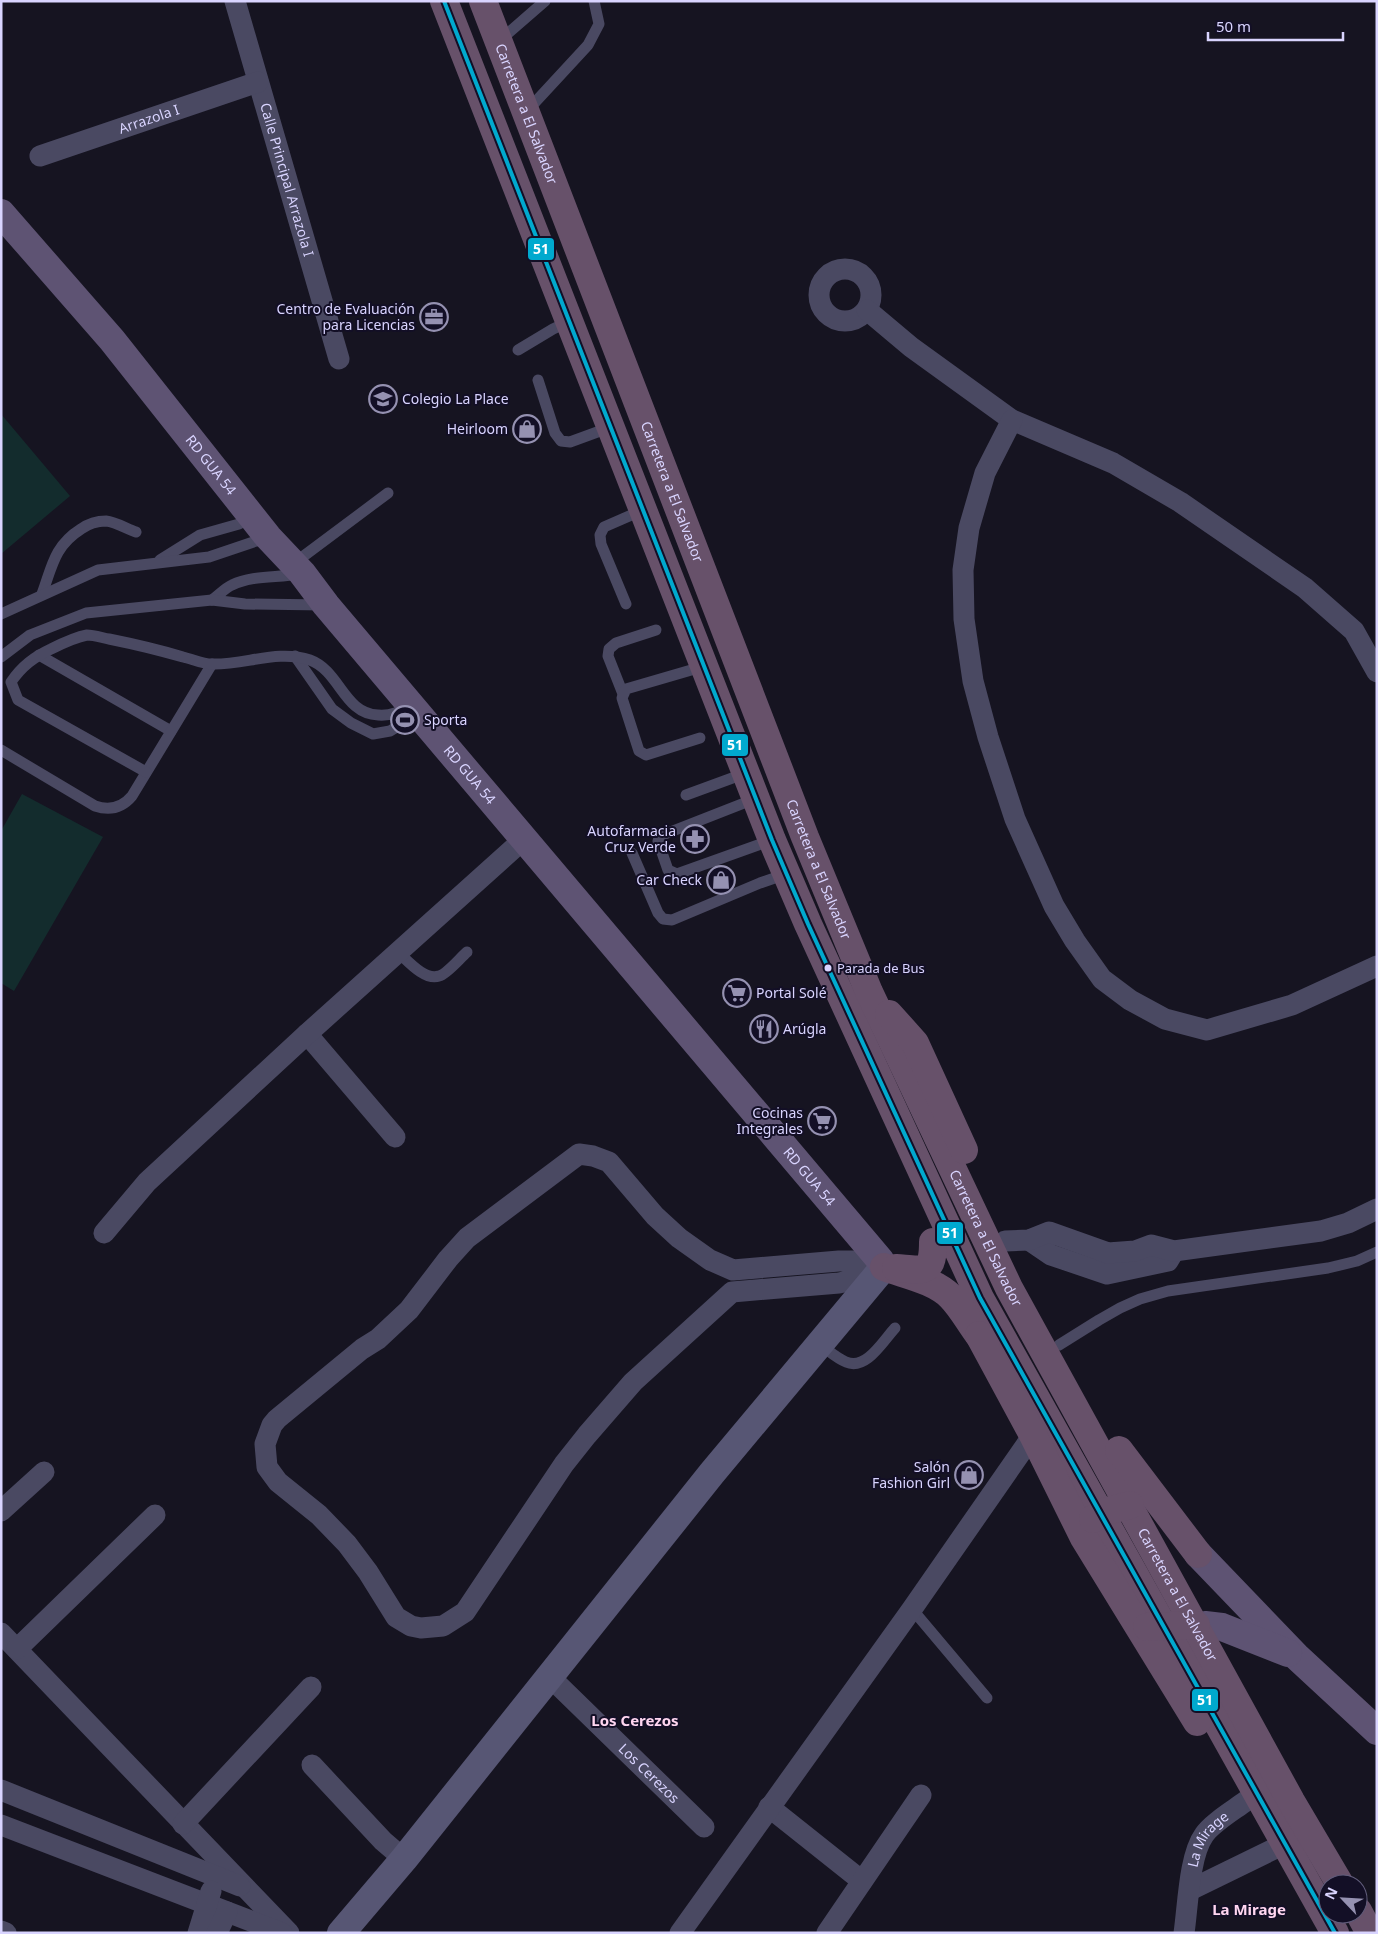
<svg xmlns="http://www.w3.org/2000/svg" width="1378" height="1934" viewBox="0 0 1378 1934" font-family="'Noto Sans',sans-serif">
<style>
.green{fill:#132c2d}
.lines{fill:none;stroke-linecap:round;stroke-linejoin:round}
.lane{stroke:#4a4962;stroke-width:11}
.street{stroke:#4a4962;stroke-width:21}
.secondary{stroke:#575674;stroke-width:28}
.primary{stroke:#5e5373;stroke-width:28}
.highway{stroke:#67516a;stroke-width:28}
.highway-bridge{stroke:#67516a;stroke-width:28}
.bus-1-casing{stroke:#130f26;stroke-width:8}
.bus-1{stroke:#00a9ce;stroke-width:4}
.bus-dot{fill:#d9d4ff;stroke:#130f26;stroke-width:2}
.labels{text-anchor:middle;stroke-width:4;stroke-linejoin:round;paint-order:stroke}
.bus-label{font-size:13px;fill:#d9d4ff;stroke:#130f26;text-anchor:start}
.street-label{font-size:14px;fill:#d9d4ff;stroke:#130f26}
.poi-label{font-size:14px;fill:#d9d4ff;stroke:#130f26;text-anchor:end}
.neighbourhood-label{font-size:15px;font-weight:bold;fill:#ffd6f0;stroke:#130f26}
.line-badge{stroke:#130f26;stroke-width:2}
.badge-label{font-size:14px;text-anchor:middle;font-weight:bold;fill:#fff}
</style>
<rect width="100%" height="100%" fill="#161421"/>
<g class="green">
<path d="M1 414 70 496 1 554Z"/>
<path d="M22 794 103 837 14 991 1 983V831Z"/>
</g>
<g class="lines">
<g class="lane">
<path d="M499 41 545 1"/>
<path d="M527 111 588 45 599 24 594 1"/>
<path d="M518 350 553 329 570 321"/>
<path d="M538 380 555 433 561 441 570 442 611 427"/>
<path d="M160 560 200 535 239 524 252 517"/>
<path d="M293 564 388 493"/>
<path d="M42 594C52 567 54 546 81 529 88 524 97 521 106 521 116 522 127 529 136 532"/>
<path d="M212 600C219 595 225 588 232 585 253 575 277 578 299 574"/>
<path d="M626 604 601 544 600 535 604 527 643 510"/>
<path d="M1 614 98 570 209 557 268 537"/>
<path d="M39 655 171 731"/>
<path d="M295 656 332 709 351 723 373 734 390 731 418 714"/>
<path d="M1 657 30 635 86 613 212 600 245 604 324 605"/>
<path d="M623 694 608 656 609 649 616 643 656 630"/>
<path d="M700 738 646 755 639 751 622 698 626 689 705 666"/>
<path d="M1 750 95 806C110 811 122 808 132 796L212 664"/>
<path d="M146 772 18 700 11 682C22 666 34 657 51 649 61 644 76 637 87 635 94 635 103 638 109 639 134 644 159 650 183 657 192 659 203 664 212 664 245 665 278 649 310 660 340 671 344 714 378 715 391 716 400 712 410 705"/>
<path d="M686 795 746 773"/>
<path d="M757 798 660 836 658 841 668 870 677 874 772 840"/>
<path d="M632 853 658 913 663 919 672 920 760 883 786 874"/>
<path d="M399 953C408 961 425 981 439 976 447 974 460 958 467 952"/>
<path d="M819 1344C828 1350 836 1358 846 1362 866 1371 883 1341 895 1328"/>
<path d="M1059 1345 1099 1320 1120 1308 1140 1299 1168 1291 1328 1268 1357 1261 1377 1252"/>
<path d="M912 1609 987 1698"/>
</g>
<g class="street">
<path id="s1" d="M235 1 339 359"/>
<path id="s2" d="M40 156 258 82"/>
<circle cx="845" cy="295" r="26"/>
<path d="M867 310 911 347 1012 420 1113 463 1180 502 1305 588 1354 631 1377 672"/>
<path d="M1012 420 985 473 969 528 963 570 964 619 973 681 988 737 1015 819 1054 906 1075 941 1102 979 1130 1000 1165 1019 1207 1030 1292 1005 1377 966"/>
<path d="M307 1034 395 1137"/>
<path d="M579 1154 593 1156 609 1162 655 1216 679 1238 710 1260 733 1270 839 1261H858L884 1267 858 1279 839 1283 732 1292 633 1382 587 1435 564 1464 465 1612 443 1626 421 1628 411 1626 396 1617 368 1572 347 1544 319 1515 278 1482 267 1467 265 1444 272 1425 277 1419 362 1349 378 1339 409 1310 448 1259 467 1238Z"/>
<path d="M104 1233 147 1182 307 1034 524 839"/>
<path d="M1029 1240 1051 1255 1107 1274 1168 1261 1174 1251"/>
<path d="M1005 1241 1029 1240 1049 1232 1108 1253 1135 1251 1151 1245 1174 1251 1321 1231 1348 1223 1377 1209"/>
<path d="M1 1511 44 1472"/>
<path d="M1 1633 289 1933"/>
<path d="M17 1649 155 1515"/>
<path id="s3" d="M550 1677 704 1827"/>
<path d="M312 1765 383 1841 404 1859"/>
<path d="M1 1790 240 1886"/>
<path d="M769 1807 862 1881"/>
<path d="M183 1824 311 1687"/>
<path d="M1 1825 282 1933"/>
<path d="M1190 1890 1276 1848"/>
<path d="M1 1931 6 1933"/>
<path d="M198 1933 211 1891"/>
<path d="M217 1933 227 1912"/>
<path d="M680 1933 912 1609 1033 1435"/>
<path d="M827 1933 921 1795"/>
<path id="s4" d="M1184 1933C1188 1906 1189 1856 1204 1835 1212 1823 1234 1810 1246 1801"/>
</g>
<path class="secondary" d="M341 1933 404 1859 712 1473 884 1267"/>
<g class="primary">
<path id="s5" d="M1 213 112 340 268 537 302 573 326 605 880 1260 884 1267"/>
<path d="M1198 1554 1296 1656 1377 1731"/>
<path d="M1205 1625 1222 1627 1288 1653"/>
</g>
<g class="highway">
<path d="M444 1 772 840 808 924 980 1298 1335 1933"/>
<path id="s6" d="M483 1 805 837 869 992 1009 1288 1291 1801 1340 1884"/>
<path d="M889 1014 915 1043 964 1150"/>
<path d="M884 1267C905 1275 934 1280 951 1297 961 1307 969 1322 978 1334"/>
<path d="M896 1268C924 1270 933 1275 933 1242"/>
<path d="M979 1335 1033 1435 1084 1538 1197 1722"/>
<path d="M1119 1450 1198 1554"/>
<path d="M1358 1911 1370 1933"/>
</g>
<g class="highway-bridge">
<path d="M1093 1519 1103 1512 1130 1505"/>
<path d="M1147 1627 1196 1625"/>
</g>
<defs>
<path id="bus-1" d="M444 1 772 840 808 924 980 1298 1335 1933"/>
</defs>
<use href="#bus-1" class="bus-1-casing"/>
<use href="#bus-1" class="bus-1"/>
</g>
<defs>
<symbol id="office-ring" viewBox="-11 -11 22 22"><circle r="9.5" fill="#130f26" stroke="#9591b1" stroke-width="1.5"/><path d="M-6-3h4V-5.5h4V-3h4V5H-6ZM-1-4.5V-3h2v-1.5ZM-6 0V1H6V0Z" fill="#9591b1"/></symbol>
<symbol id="school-ring" viewBox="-11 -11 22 22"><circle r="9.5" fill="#130f26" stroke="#9591b1" stroke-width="1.5"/><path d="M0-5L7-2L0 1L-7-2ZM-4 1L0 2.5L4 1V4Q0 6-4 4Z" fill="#9591b1"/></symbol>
<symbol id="shop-ring" viewBox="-11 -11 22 22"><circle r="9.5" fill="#130f26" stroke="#9591b1" stroke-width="1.5"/><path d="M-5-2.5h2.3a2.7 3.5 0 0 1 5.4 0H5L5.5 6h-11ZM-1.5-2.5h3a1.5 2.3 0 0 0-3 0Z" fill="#9591b1"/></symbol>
<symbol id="stadium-ring" viewBox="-11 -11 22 22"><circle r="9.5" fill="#130f26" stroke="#9591b1" stroke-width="1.5"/><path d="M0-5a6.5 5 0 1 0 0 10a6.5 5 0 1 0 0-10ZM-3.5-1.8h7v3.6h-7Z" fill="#9591b1"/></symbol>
<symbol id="pharmacy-ring" viewBox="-11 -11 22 22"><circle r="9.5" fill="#130f26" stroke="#9591b1" stroke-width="1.5"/><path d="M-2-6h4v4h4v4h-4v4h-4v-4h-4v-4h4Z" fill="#9591b1"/></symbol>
<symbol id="supermarket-ring" viewBox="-11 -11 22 22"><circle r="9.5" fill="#130f26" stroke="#9591b1" stroke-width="1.5"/><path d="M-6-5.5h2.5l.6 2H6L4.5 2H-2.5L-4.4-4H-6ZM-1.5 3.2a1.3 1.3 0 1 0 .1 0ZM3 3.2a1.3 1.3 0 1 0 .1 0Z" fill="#9591b1"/></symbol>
<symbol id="restaurant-ring" viewBox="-11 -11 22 22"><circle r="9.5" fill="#130f26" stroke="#9591b1" stroke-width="1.5"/><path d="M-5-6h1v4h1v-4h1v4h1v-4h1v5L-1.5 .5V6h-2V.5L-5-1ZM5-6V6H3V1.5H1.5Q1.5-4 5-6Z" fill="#9591b1"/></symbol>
</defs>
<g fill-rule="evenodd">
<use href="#office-ring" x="418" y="301" width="32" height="32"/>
<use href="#school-ring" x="367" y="383" width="32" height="32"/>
<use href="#shop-ring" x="511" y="413" width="32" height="32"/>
<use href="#stadium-ring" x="389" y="704" width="32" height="32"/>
<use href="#pharmacy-ring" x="679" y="823" width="32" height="32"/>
<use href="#shop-ring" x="705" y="864" width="32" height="32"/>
<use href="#supermarket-ring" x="721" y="977" width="32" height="32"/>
<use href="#restaurant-ring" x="748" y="1013" width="32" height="32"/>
<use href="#supermarket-ring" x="806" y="1105" width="32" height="32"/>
<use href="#shop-ring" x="953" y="1459" width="32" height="32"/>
</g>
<circle class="bus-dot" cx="828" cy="968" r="4.5"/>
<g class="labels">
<g class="bus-label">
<text x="837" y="973">Parada de Bus</text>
</g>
<g class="street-label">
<text dy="5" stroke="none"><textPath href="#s6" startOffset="121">Carretera a El Salvador</textPath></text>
<text dy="5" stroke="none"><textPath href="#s2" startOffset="115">Arrazola I</textPath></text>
<text dy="5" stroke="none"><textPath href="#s1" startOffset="186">Calle Principal Arrazola I</textPath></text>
<text dy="5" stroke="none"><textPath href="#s5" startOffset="328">RD GUA 54</textPath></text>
<text dy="5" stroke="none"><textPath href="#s6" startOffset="526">Carretera a El Salvador</textPath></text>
<text dy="5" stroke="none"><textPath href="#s5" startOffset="732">RD GUA 54</textPath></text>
<text dy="5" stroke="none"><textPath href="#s6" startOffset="931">Carretera a El Salvador</textPath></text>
<text dy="5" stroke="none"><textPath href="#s5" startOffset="1258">RD GUA 54</textPath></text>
<text dy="5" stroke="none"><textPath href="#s6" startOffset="1336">Carretera a El Salvador</textPath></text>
<text dy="5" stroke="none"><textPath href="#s6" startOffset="1741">Carretera a El Salvador</textPath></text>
<text dy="5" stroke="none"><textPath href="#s3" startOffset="138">Los Cerezos</textPath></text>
<text dy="5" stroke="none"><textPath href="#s4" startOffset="99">La Mirage</textPath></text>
</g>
<g class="poi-label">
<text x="415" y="314">Centro de Evaluación<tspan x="415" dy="16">para Licencias</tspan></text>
<text x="402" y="404" text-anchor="start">Colegio La Place</text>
<text x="508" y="434">Heirloom</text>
<text x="424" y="725" text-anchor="start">Sporta</text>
<text x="676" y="836">Autofarmacia<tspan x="676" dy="16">Cruz Verde</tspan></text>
<text x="702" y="885">Car Check</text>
<text x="756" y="998" text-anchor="start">Portal Solé</text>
<text x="783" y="1034" text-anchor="start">Arúgla</text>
<text x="803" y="1118">Cocinas<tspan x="803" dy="16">Integrales</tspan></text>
<text x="950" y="1472">Salón<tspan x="950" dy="16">Fashion Girl</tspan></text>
</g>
<g class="neighbourhood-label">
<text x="635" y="1726">Los Cerezos</text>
<text x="1249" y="1915">La Mirage</text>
</g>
</g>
<g class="line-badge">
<rect x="527" y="237" width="28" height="24" rx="5" fill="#00a9ce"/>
<rect x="721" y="733" width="28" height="24" rx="5" fill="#00a9ce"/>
<rect x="936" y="1221" width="28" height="24" rx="5" fill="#00a9ce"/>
<rect x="1191" y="1688" width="28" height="24" rx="5" fill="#00a9ce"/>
</g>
<g class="badge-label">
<text x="541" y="254">51</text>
<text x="735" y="750">51</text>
<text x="950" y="1238">51</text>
<text x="1205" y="1705">51</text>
</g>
<rect width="1378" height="1934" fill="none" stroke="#d9d4ff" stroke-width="5"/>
<g transform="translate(1343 1899) rotate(295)"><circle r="24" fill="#130f26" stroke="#625e7d"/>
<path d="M0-4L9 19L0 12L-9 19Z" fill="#9591b1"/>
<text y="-8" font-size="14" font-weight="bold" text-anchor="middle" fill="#d9d4ff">N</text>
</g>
<path d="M1208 32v8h135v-8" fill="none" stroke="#d9d4ff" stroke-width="2.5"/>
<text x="1216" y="32" font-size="15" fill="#d9d4ff" stroke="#130f26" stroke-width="4" paint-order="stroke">50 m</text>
</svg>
